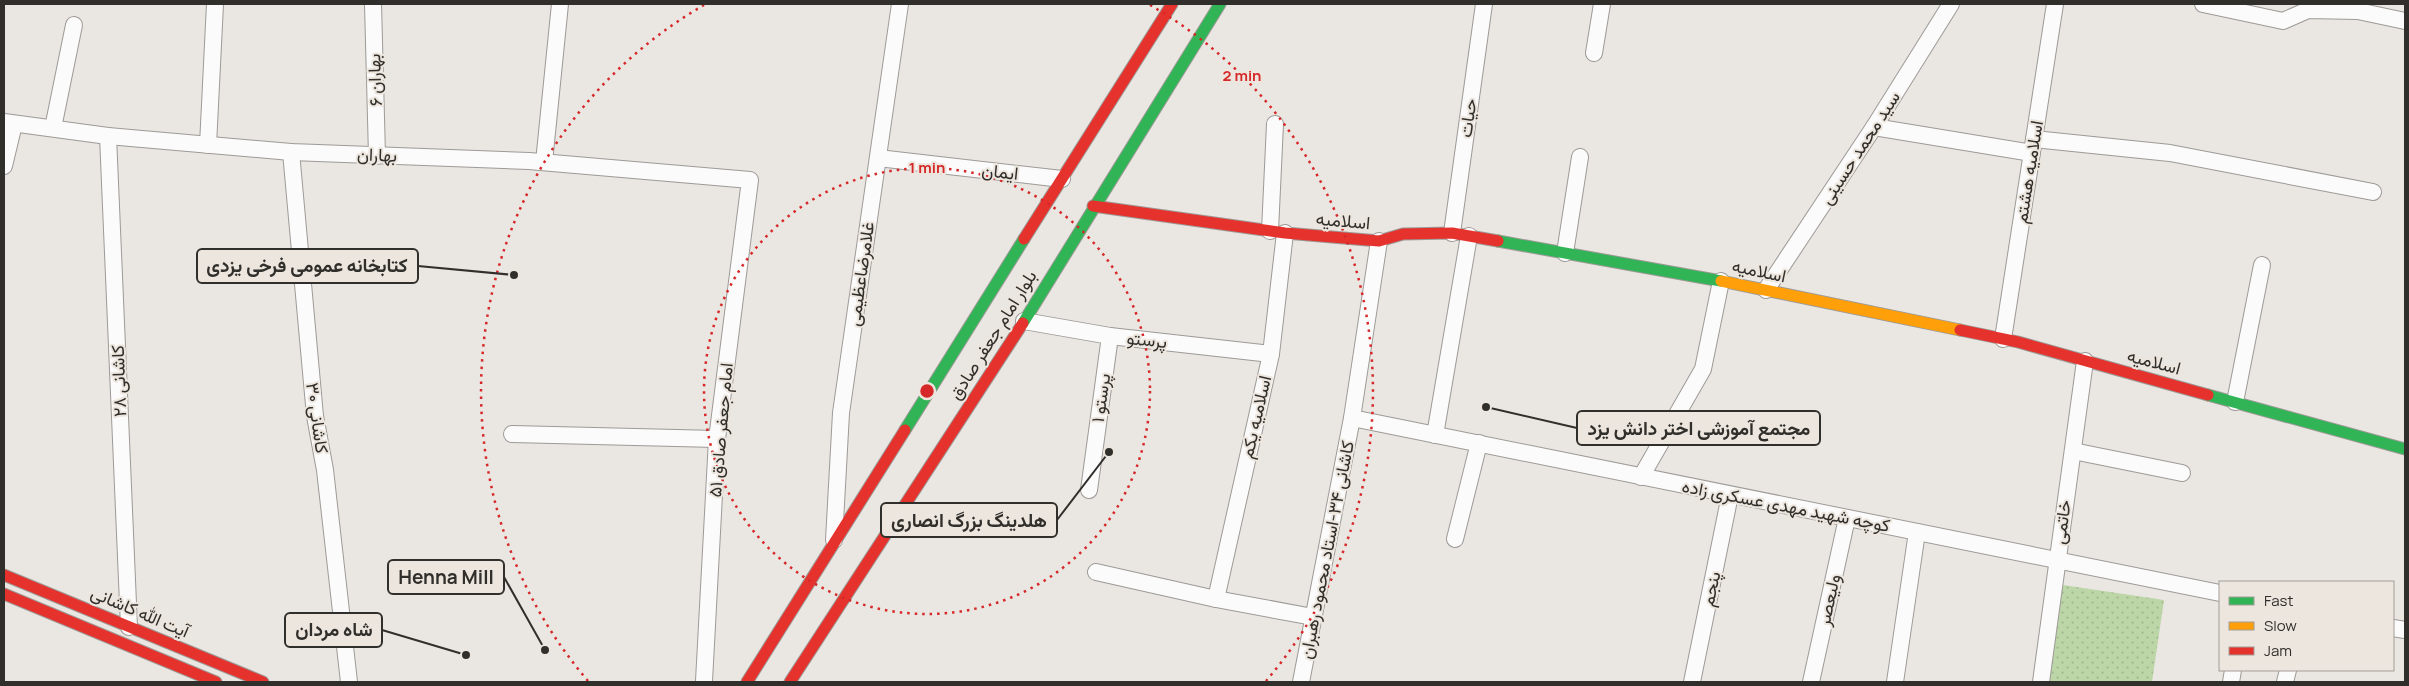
<svg xmlns="http://www.w3.org/2000/svg" width="2409" height="686" viewBox="0 0 2409 686" font-family="Manrope,Vazirmatn,sans-serif">
<style>
.park{fill:url(#park-dots)}
.lines{fill:none;stroke-linecap:round;stroke-linejoin:round}
.street-casing{stroke:#9d9a97;stroke-width:18}
.fast-casing{stroke:#9d9a97;stroke-width:13}
.slow-casing{stroke:#9d9a97;stroke-width:13}
.jam-casing{stroke:#9d9a97;stroke-width:13}
.street{stroke:#fcfbfb;stroke-width:16}
.fast{stroke:#30b455;stroke-width:11}
.slow{stroke:#ff9f0a;stroke-width:11}
.jam{stroke:#e5322d;stroke-width:11}
.ring{fill:none;stroke:#d62828;stroke-width:2.5;stroke-dasharray:2.5 5}
.labels{text-anchor:middle;stroke-width:4;stroke-linejoin:round;paint-order:stroke}
.street-label{font-size:18px;fill:#312f2c;stroke:#ede6de}
.centre{fill:#d62828;stroke:#ede6de;stroke-width:2.5}
.ring-label{font-size:15px;text-anchor:middle;font-weight:bold;fill:#d62828;stroke:#ede6de;stroke-width:4;stroke-linejoin:round;paint-order:stroke}
.leader{fill:none;stroke:#312f2c;stroke-width:2}
.callout-dot{fill:#312f2c;stroke:#ede6de;stroke-width:2}
.callout{fill:#ede6de;stroke:#312f2c;stroke-width:2}
.callout-label{font-size:19px;text-anchor:middle;font-weight:bold;fill:#312f2c}
</style>
<defs>
<pattern id="park-dots" width="8" height="8" patternUnits="userSpaceOnUse" patternTransform="scale(1.25)"><rect width="8" height="8" fill="#bcd6a7"/><path d="M2 2h.1M6 6h.1" fill="none" stroke="#a2b890" stroke-width="1.8" stroke-linecap="round"/></pattern>
</defs>
<rect width="100%" height="100%" fill="#eae6e2"/>
<path class="park" d="M2056 584 2164 600 2152 682H2041Z"/>
<g class="lines">
<defs>
<g id="street">
<path d="M373 4 377 156"/>
<path d="M2203 4 2283 21 2308 10 2358 11 2405 21"/>
<path d="M1594 53 1602 4"/>
<path d="M4 122 108 136 291 152 529 161 750 180 717 439 704 681"/>
<path d="M1874 127 2032 153"/>
<path d="M53 128 74 25"/>
<path d="M108 136 129 627"/>
<path d="M2034 139 2170 153 2373 192"/>
<path d="M208 145 215 4"/>
<path d="M291 152 315 416 325 470 349 682"/>
<path d="M878 158 1062 179"/>
<path d="M544 162 560 4"/>
<path d="M4 166 14 124"/>
<path d="M1270 231 1275 124"/>
<path d="M1452 233 1484 4"/>
<path d="M1565 253 1580 157"/>
<path d="M1766 290 1874 127 1951 4"/>
<path d="M1024 321 1110 336 1271 354"/>
<path d="M2003 339 2055 4"/>
<path d="M2235 402 2262 265"/>
<path d="M1352 418 2220 593"/>
<path d="M512 434 717 439"/>
<path d="M1435 435 1469 236"/>
<path d="M2073 451 2182 473"/>
<path d="M1641 477 1703 369 1721 281"/>
<path d="M1089 490 1110 336"/>
<path d="M1455 539 1479 443"/>
<path d="M834 540 841 413 900 4"/>
<path d="M1096 572 1216 599 1313 617"/>
<path d="M1216 599 1271 354 1285 233"/>
<path d="M2393 628 2405 630"/>
<path d="M1301 682 1352 418 1379 241"/>
<path d="M1692 682 1730 495"/>
<path d="M1811 682 1847 518"/>
<path d="M1895 682 1917 532"/>
<path d="M2041 682 2085 361"/>
<path d="M2231 682 2233 670"/>
<path d="M2285 682 2288 670"/>
</g>
<g id="fast">
<path d="M1498 241 1721 281"/>
<path d="M1023 323 1220 4"/>
<path d="M2208 395 2405 449"/>
<path d="M905 430 1024 239"/>
</g>
<path id="slow" d="M1721 281 1960 330"/>
<g id="jam">
<path d="M1093 206 1285 233 1379 241 1403 234 1452 233 1498 241"/>
<path d="M1024 239 1172 4"/>
<path d="M1960 330 2018 342 2208 395"/>
<path d="M4 575 263 682"/>
<path d="M4 594 216 682"/>
<path d="M747 682 905 430"/>
<path d="M790 682 1023 323"/>
</g>
</defs>
<use href="#street" class="street-casing"/>
<use href="#fast" class="fast-casing"/>
<use href="#slow" class="slow-casing"/>
<use href="#jam" class="jam-casing"/>
<use href="#street" class="street"/>
<use href="#fast" class="fast"/>
<use href="#slow" class="slow"/>
<use href="#jam" class="jam"/>
</g>
<g class="ring">
<circle cx="927" cy="391" r="223"/>
<path d="M588 681A446 446 0 0 1 704 5M1150 5A446 446 0 0 1 1266 681"/>
</g>
<g class="labels">
<g class="street-label">
<text transform="translate(375 80) rotate(-92)" y="6">بهاران ۶</text>
<text transform="translate(1468 118) rotate(-82)" y="6">حیات</text>
<text transform="translate(1860 148) rotate(-57)" y="6">سید محمد حسینی</text>
<text transform="translate(377 155) rotate(2)" y="6">بهاران</text>
<text transform="translate(1000 172) rotate(6)" y="6">ایمان</text>
<text transform="translate(2029 172) rotate(-81)" y="6">اسلامیه هشتم</text>
<text transform="translate(1343 221) rotate(5)" y="6">اسلامیه</text>
<text transform="translate(1759 271) rotate(12)" y="6">اسلامیه</text>
<text transform="translate(861 274) rotate(-82)" y="6">غلامرضاعظیمی</text>
<text transform="translate(993 335) rotate(-58)" y="6">بلوار امام جعفر صادق</text>
<text transform="translate(1147 340) rotate(6)" y="6">پرستو</text>
<text transform="translate(2154 362) rotate(15)" y="6">اسلامیه</text>
<text transform="translate(119 381) rotate(-92)" y="6">کاشانی ۲۸</text>
<text transform="translate(1101 398) rotate(-82)" y="6">پرستو ۱</text>
<text transform="translate(1256 417) rotate(-77)" y="6">اسلامیه یکم</text>
<text transform="translate(317 418) rotate(82)" y="6">کاشانی ۳۰</text>
<text transform="translate(721 430) rotate(-85)" y="6">امام جعفر صادق ۵۱</text>
<text transform="translate(1786 506) rotate(11)" y="6">کوچه شهید مهدی عسکری زاده</text>
<text transform="translate(2062 522) rotate(-82)" y="6">خاتمی</text>
<text transform="translate(1327 550) rotate(-79)" y="6">کاشانی ۳۴-استاد محمود رهبران</text>
<text transform="translate(1711 589) rotate(-78)" y="6">پنجم</text>
<text transform="translate(1829 600) rotate(-78)" y="6">ولیعصر</text>
<text transform="translate(140 612) rotate(23)" y="6">آیت الله کاشانی</text>
</g>
</g>
<circle cx="927" cy="391" r="8" class="centre"/>
<g class="ring-label">
<text x="1242" y="81">2 min</text>
<text x="927" y="173">1 min</text>
</g>
<path class="leader" d="M514 275L418 266M1486 407L1577 428M1109 452L1057 520M545 650L504 577M466 655L382 630"/>
<g class="callout-dot">
<circle cx="514" cy="275" r="5"/>
<circle cx="1486" cy="407" r="5"/>
<circle cx="1109" cy="452" r="5"/>
<circle cx="545" cy="650" r="5"/>
<circle cx="466" cy="655" r="5"/>
</g>
<g class="callout">
<rect x="197" y="249" width="221" height="34" rx="5"/>
<rect x="1577" y="411" width="243" height="34" rx="5"/>
<rect x="881" y="503" width="176" height="34" rx="5"/>
<rect x="388" y="560" width="116" height="34" rx="5"/>
<rect x="285" y="613" width="97" height="34" rx="5"/>
</g>
<g class="callout-label">
<text x="307" y="272">کتابخانه عمومی فرخی یزدی</text>
<text x="1699" y="435">مجتمع آموزشی اختر دانش یزد</text>
<text x="969" y="527">هلدینگ بزرگ انصاری</text>
<text x="446" y="584">Henna Mill</text>
<text x="334" y="636">شاه مردان</text>
</g>
<rect width="2409" height="686" fill="none" stroke="#312f2c" stroke-width="10"/>
<rect x="2219" y="581" width="175" height="90" fill="#ede6de" stroke="#a29d97"/>
<rect x="2229" y="597" width="25" height="8" fill="#30b455" stroke="#a29d97"/>
<text x="2264" y="606" font-size="15" fill="#312f2c">Fast</text>
<rect x="2229" y="622" width="25" height="8" fill="#ff9f0a" stroke="#a29d97"/>
<text x="2264" y="631" font-size="15" fill="#312f2c">Slow</text>
<rect x="2229" y="647" width="25" height="8" fill="#e5322d" stroke="#a29d97"/>
<text x="2264" y="656" font-size="15" fill="#312f2c">Jam</text>
</svg>
